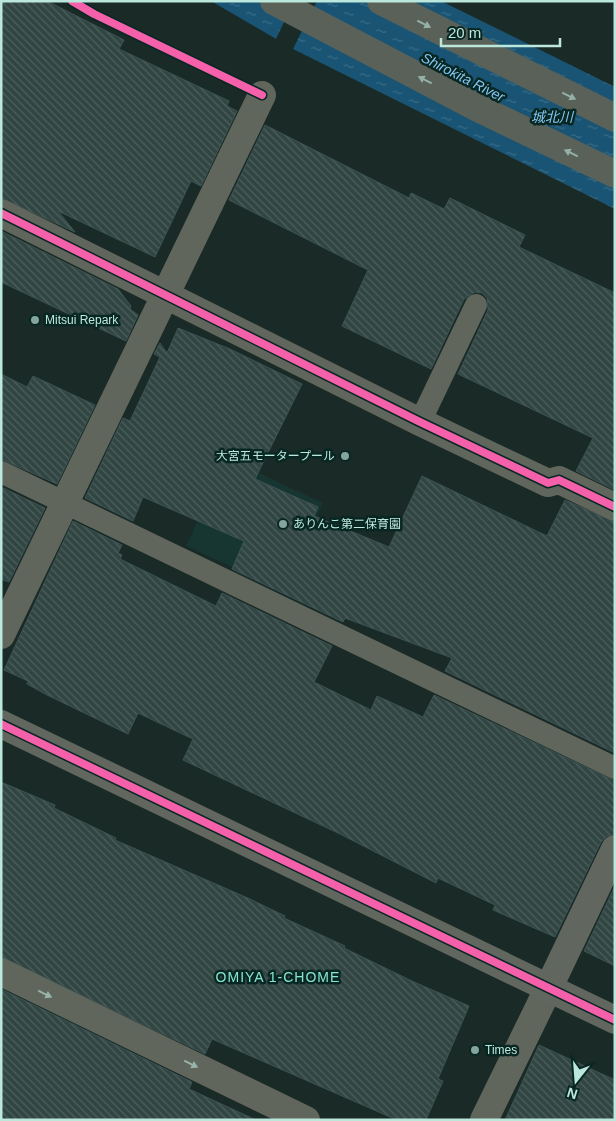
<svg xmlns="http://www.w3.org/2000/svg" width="616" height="1121" viewBox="0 0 616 1121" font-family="Helvetica,'Noto Sans JP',sans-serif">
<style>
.built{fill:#173631}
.water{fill:url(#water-ripples)}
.pier{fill:#1a2a27}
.building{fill:url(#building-back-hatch);stroke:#3b5452}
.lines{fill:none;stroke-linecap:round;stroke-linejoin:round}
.lane{stroke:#61665d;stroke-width:22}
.street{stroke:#61665d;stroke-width:28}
.secondary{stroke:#61675e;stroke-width:28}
.highway{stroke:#596159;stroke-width:28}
.cycleway-casing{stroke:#082722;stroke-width:11}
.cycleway{stroke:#f560ab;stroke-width:8}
.oneway{fill:#94b1a8}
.oneway2{fill:#98b3a9}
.poi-dot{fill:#83a59d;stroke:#082722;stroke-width:2}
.labels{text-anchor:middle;stroke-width:5;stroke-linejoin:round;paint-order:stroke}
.poi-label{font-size:12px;fill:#bce7dc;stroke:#082722;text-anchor:start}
.water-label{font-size:14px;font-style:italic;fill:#84c7f3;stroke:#082722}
.neighbourhood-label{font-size:14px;letter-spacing:1px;fill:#87e4d1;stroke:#082722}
</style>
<defs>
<pattern id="water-ripples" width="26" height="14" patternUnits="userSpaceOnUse" patternTransform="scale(1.25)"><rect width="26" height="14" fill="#195474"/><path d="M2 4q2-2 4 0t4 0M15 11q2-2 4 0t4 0" fill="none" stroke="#386d87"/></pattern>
<pattern id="building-back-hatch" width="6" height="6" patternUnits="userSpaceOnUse" patternTransform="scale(1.25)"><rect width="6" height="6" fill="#314543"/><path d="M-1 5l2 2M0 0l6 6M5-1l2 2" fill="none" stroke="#4d605e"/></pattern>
</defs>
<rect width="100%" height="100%" fill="#1a2a27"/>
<path class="built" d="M227 458 323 503 282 590 186 546Z"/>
<path class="water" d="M211 1H441L615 87V209L295 50Z"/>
<path class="pier" d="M294 1H317L292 51 275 41Z"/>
<g class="building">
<path d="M1 1H47L124 40 119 49 229 101 227 106 237 111 201 186 191 181 155 257 58 211 75 232 1 198Z"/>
<path d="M265 125 409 198 411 193 444 209 450 198 525 235 519 247 615 293V490L576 471 593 438 458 374 488 310 487 298 482 293 475 292 464 299 431 369 342 326 368 270 229 200Z"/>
<path d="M1 231 118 289 131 306 130 309 138 315 126 341 1 282Z"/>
<path d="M178 328 230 349 302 384 255 479 318 507 314 516 389 547 422 476 547 536 565 500 615 522V753L445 671 452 658 345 618 343 622 232 569 244 541 143 497 133 521 85 498 123 418 130 421 160 357 154 354 160 343 167 353Z"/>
<path d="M1 374 27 387 33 376 95 405 57 484 1 459Z"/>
<path d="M1 487 45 508 9 582 1 579Z"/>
<path d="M73 521 122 545 118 553 122 555 120 559 216 606 222 593 332 646 314 682 371 710 377 696 423 717 434 695 615 781V834L607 836 601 842 555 937 493 910 495 905 438 878 436 883 340 834 183 760 193 739 138 713 128 734 47 695 27 684 28 681 4 670Z"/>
<path d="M1 782 55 805 54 808 116 838 115 840 250 899 285 916 284 918 345 946 344 948 414 982 469 1006 438 1079 443 1081 426 1120H397L212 1039 205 1054 1 957Z"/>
<path d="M615 886V966L584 951Z"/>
<path d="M1 989 192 1082 189 1089 256 1120H1Z"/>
<path d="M539 1045 615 1080V1120H505Z"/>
</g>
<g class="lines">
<g class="lane">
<path d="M420 422 476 305"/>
<path d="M1 472 615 768"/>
</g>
<g class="street">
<path d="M1 213 420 422 548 483 559 480 615 507"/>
<path d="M1 635 262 95"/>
<path d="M1 972 306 1120"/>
<path d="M484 1120 549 987"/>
</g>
<g class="secondary">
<path d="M1 724 615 1020"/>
<path d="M549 987 615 849"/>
</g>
<g class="highway">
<path d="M274 1 482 110 615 174"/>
<path d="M381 1 615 118"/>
</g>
<defs>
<g id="cycleway">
<path d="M72 1 94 14 262 95"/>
<path d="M1 213 420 422 548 483 559 480 615 507"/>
<path d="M1 724 615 1020"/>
</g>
</defs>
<use href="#cycleway" class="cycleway-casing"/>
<use href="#cycleway" class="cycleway"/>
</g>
<defs><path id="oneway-solid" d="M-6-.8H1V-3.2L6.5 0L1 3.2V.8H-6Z" transform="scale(1.25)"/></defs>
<g class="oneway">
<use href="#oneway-solid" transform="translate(424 24) rotate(27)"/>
<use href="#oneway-solid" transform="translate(425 80) rotate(-153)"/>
<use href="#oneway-solid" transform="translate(569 96) rotate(26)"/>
<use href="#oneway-solid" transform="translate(571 153) rotate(-154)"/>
</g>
<g class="oneway2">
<use href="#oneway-solid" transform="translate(45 994) rotate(26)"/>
<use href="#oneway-solid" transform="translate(191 1064) rotate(26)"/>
</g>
<g class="poi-dot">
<circle cx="35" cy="320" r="5"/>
<circle cx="345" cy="456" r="5"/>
<circle cx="283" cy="524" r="5"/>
<circle cx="475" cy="1050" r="5"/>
</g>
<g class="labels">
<g class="poi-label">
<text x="45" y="324">Mitsui Repark</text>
<text x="335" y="460" text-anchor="end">大宮五モータープール</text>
<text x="293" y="528">ありんこ第二保育園</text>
<text x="485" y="1054">Times</text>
</g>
<g class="water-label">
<text transform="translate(463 77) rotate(27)" y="5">Shirokita River</text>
<text x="552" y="122">城北川</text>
</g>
<g class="neighbourhood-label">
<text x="278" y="982">OMIYA 1-CHOME</text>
</g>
</g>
<rect width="616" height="1121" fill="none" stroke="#bce7dc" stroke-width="5"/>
<g transform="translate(576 1081) rotate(197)" stroke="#082722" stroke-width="4" paint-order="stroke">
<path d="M0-4L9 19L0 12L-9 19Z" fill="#bce7dc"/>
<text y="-8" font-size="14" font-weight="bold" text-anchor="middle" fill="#bce7dc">N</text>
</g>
<path d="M441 38v8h119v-8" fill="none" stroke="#bce7dc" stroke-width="2.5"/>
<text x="448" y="38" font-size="15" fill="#bce7dc" stroke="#082722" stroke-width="4" paint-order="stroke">20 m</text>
</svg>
